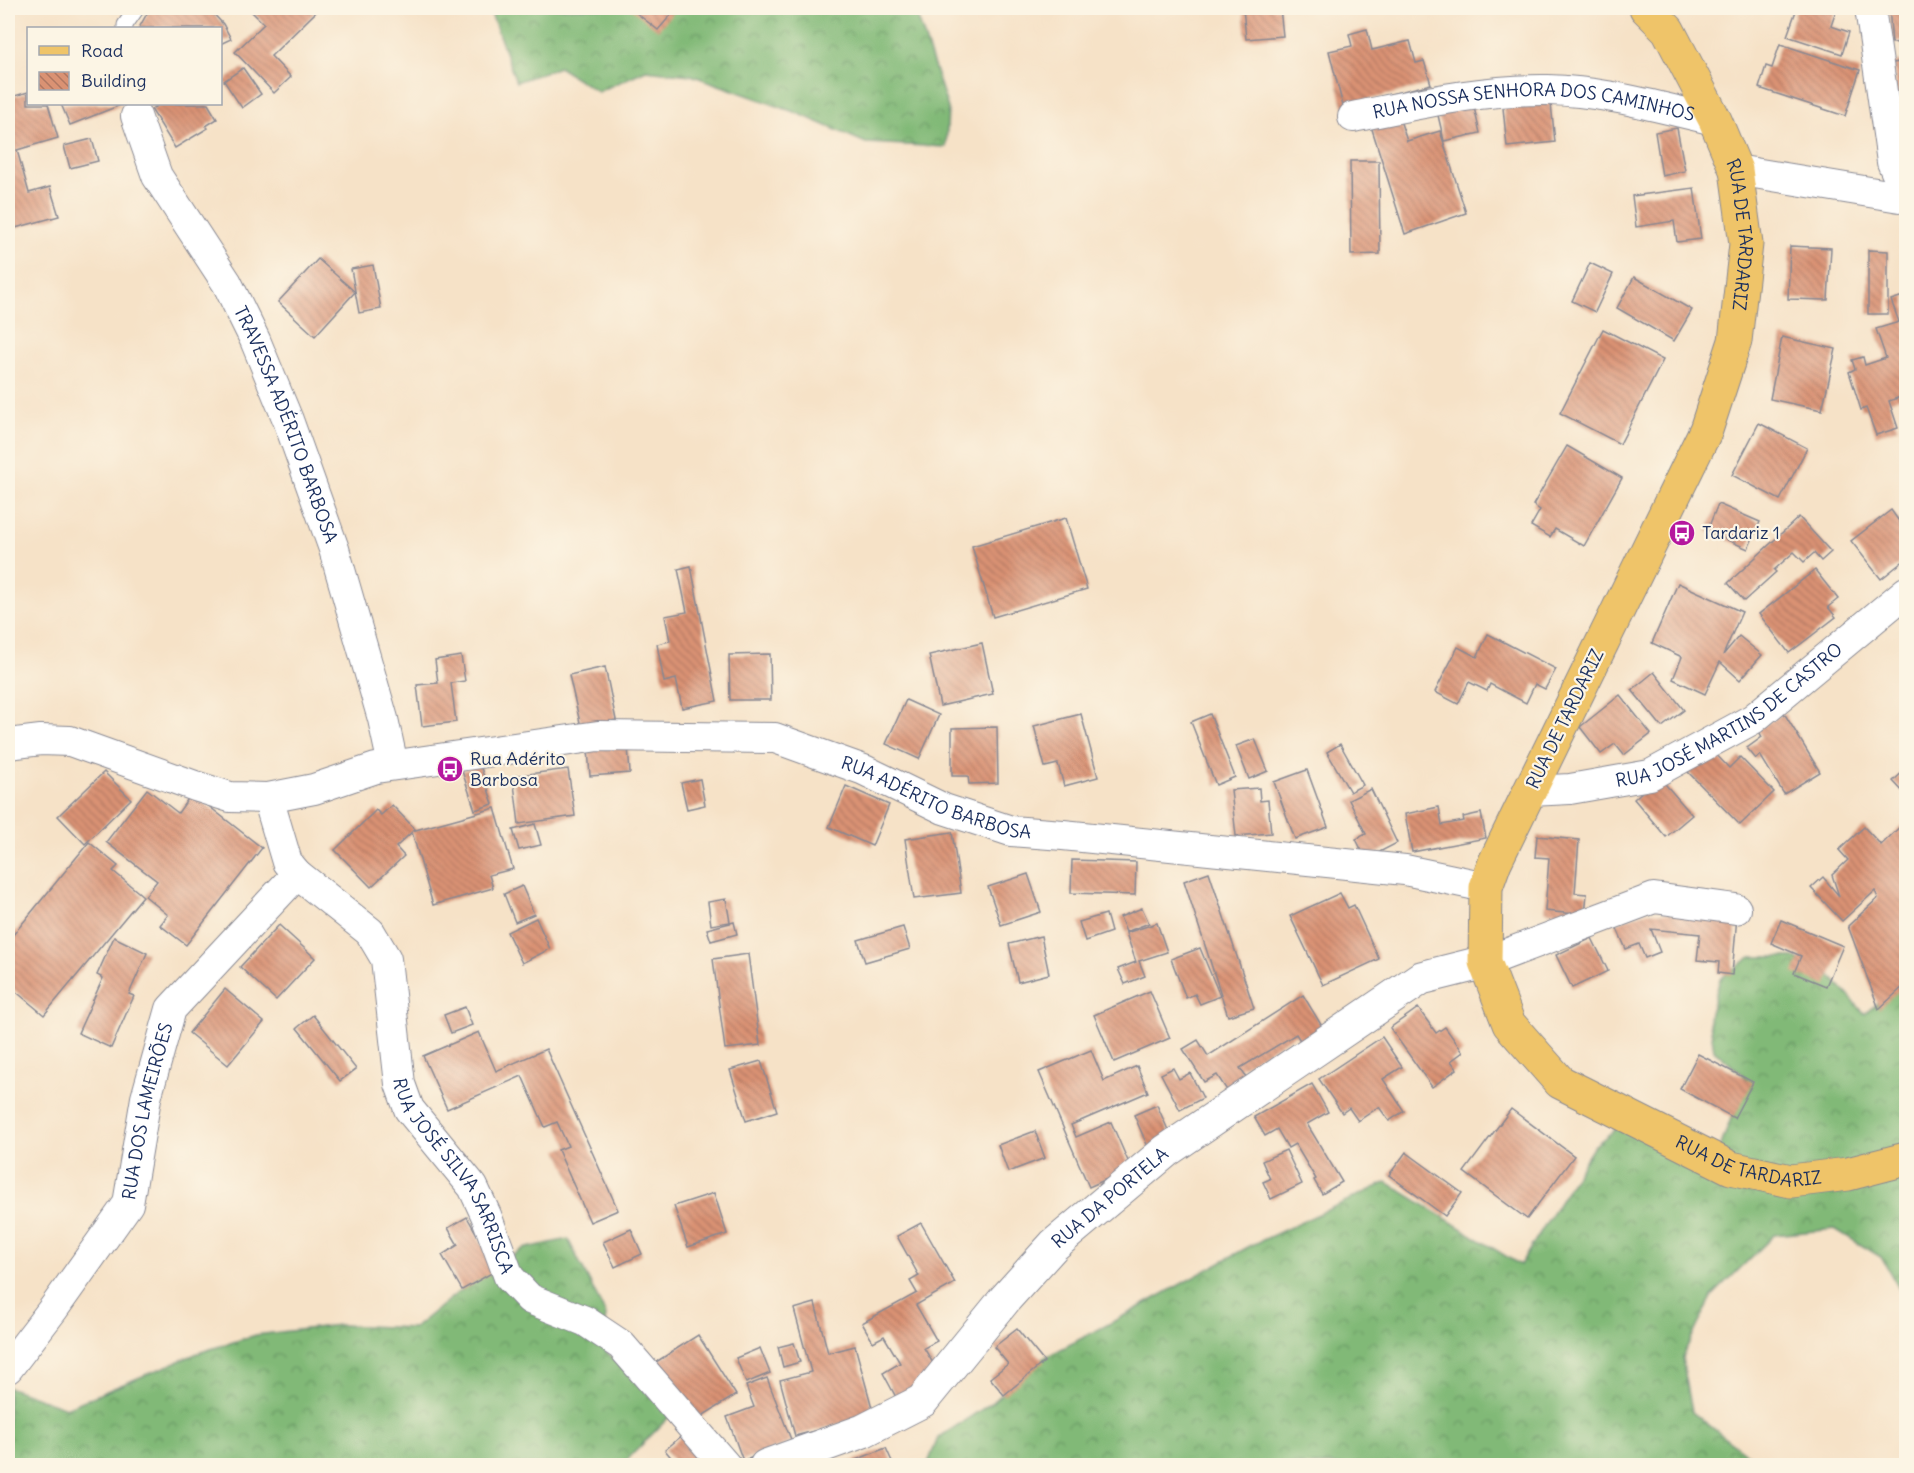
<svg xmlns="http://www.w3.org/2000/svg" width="1914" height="1473" viewBox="0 0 1914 1473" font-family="Delius,sans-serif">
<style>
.forest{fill:url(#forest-crowns);stroke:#4e746a;stroke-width:1.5}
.building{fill:url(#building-back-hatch)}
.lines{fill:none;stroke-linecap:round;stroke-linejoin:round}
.service-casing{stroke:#888892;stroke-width:17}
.minor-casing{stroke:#888892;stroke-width:32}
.tertiary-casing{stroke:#888892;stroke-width:35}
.primary-casing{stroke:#888892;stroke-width:35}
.service{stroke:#fff;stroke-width:15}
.minor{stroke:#fff;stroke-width:30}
.tertiary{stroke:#fff;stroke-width:33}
.primary{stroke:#efc469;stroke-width:33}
.labels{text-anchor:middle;stroke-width:4.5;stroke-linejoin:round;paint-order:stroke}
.street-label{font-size:18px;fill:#1b2f5e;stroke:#fcf5e5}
.poi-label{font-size:18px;fill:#1b2f5e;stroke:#fcf5e5;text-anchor:start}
</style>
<defs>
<pattern id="forest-crowns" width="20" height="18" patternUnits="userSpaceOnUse" patternTransform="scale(1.5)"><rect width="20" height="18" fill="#81b977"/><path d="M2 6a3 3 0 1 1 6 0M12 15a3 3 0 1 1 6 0" fill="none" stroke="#699765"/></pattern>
<pattern id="building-back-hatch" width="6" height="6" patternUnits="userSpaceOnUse" patternTransform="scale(1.5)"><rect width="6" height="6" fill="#da9273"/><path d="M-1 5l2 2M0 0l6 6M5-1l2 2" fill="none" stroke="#b07862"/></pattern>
</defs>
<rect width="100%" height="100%" fill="#fcf5e5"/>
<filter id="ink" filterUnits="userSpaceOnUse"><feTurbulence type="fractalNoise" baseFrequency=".0167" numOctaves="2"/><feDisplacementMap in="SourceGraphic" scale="12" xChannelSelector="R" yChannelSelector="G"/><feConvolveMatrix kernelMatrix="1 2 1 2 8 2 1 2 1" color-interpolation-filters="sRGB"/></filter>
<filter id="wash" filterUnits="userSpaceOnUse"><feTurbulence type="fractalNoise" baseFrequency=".008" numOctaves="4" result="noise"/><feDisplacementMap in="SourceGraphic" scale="24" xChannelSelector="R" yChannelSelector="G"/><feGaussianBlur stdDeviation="1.35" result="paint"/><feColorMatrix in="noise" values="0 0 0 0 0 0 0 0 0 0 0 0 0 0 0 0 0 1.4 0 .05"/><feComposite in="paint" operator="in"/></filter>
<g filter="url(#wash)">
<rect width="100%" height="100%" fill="#f6e2c7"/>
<g class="forest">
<path d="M479 8H918L919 21 948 108 946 147 866 143 797 113 691 75 646 70 598 92 559 67 516 82 491 13Z"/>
<path d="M1751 957H1793L1828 973 1865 1014 1906 976V1301L1881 1257 1835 1229 1774 1235 1713 1295 1682 1357 1692 1412 1761 1465 927 1466 938 1438 990 1404 1038 1361 1107 1325 1250 1246 1387 1182 1520 1265 1594 1146 1617 1128 1714 1164 1746 1078 1714 1050 1709 1016 1720 979Z"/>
<path d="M568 1239 606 1315 602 1347 670 1416 622 1465 8 1466V1387L66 1408 198 1353 256 1335 339 1325 414 1328 456 1294 523 1249Z"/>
</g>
<g id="blocks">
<g class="building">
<path d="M150 8H208L223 24 231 39 220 44V28H139Z"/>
<path d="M248 8H309L315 13 271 56 291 77 274 93 235 52 264 24Z"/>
<path d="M630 8H677L658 30Z"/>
<path d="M1243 8H1280L1283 36 1246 39Z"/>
<path d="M1797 8H1837L1831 26 1849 32 1842 54 1787 36Z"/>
<path d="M1889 8H1906V42L1892 43Z"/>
<path d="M1367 29 1372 50 1410 41 1416 63 1424 61 1431 84 1343 106 1329 51 1352 46 1349 34Z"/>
<path d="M1780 44 1860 70 1845 116 1759 88 1766 66 1772 68Z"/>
<path d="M1906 61V106L1899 107 1893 63Z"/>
<path d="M243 68 261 94 242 108 224 81Z"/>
<path d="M28 92V104H48L58 138 17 150 29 193 50 187 59 216 8 230V98Z"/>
<path d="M1550 94 1555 142 1507 147 1502 98Z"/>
<path d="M1473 103 1480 133 1444 141 1437 111Z"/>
<path d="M61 104H123L70 125Z"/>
<path d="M160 104H208L217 119 206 126 208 128 175 148 151 109Z"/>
<path d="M1399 117 1407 141 1440 131 1466 213 1405 234 1371 126Z"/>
<path d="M1677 128 1685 171 1662 176 1655 132Z"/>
<path d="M92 139 98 161 70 168 64 146Z"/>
<path d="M1350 161H1379L1380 254 1351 255Z"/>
<path d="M1694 188 1701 239 1677 242 1674 221 1636 227 1632 196Z"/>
<path d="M1790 246 1831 248 1828 300 1788 299Z"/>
<path d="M1868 250 1888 251V314H1868Z"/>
<path d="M318 259 355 292 315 336 278 302Z"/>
<path d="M1590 263 1613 274 1595 312 1572 301Z"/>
<path d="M373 265 381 309 359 313 351 269Z"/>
<path d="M1634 277 1692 310 1674 341 1617 308Z"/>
<path d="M1906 295V395L1889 401 1898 428 1876 435 1866 408 1861 410 1849 372 1855 369 1852 360 1863 357 1865 365 1886 358 1876 329 1899 322 1891 300Z"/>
<path d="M1603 329 1663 360 1620 444 1560 413Z"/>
<path d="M1782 337 1836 349 1822 410 1770 399Z"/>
<path d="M1759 423 1807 448 1780 500 1732 475Z"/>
<path d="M1567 446 1622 478 1584 546 1555 529 1550 537 1531 526 1540 510 1533 505Z"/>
<path d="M1718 504 1760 522 1748 549 1707 531Z"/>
<path d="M1891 510 1906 531V559L1881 579 1851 541Z"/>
<path d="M1799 517 1831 552 1821 561 1814 553 1804 562 1794 552 1774 570 1776 572 1744 601 1728 583Z"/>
<path d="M1066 518 1087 589 993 617 972 546Z"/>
<path d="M691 566 717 701 682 708 676 679 664 682 657 644 670 641 665 616 687 612 678 569Z"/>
<path d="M1815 570 1838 599 1828 607 1836 617 1789 653 1759 614Z"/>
<path d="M1678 583 1742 612 1723 655 1739 636 1762 655 1740 680 1720 662 1705 694 1673 679 1682 657 1652 643Z"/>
<path d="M1488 634 1556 669 1545 689 1535 684 1526 703 1490 684 1487 691 1469 682 1458 704 1435 692 1458 647 1477 657Z"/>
<path d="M982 643 993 694 940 706 929 655Z"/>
<path d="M770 654 771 700H730L729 655Z"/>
<path d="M461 656 465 681 451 683 456 722 422 726 417 685 438 683 435 660Z"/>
<path d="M605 667 616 720 581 727 569 675Z"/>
<path d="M1654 672 1684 710 1662 727 1632 690Z"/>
<path d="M1620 695 1651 734 1624 755 1615 744 1601 754 1580 727Z"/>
<path d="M906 700 939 715 919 759 886 744Z"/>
<path d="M1784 713 1820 772 1784 794 1760 755 1756 759 1747 748 1762 737 1758 729Z"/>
<path d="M1081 714 1098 777 1064 786 1058 764 1045 767 1034 726Z"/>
<path d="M1210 714 1235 777 1216 785 1191 722Z"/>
<path d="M997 727 998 783 969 784 968 776H952V728Z"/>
<path d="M1255 739 1268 771 1249 779 1236 746Z"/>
<path d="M1340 744 1363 785 1350 792 1327 752Z"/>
<path d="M628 746 630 773 590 776 588 749Z"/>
<path d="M1711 749 1729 768 1740 757 1774 792 1740 825 1688 772Z"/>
<path d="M480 765 493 804 475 810 462 771Z"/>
<path d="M568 769 575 816 519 824 513 776Z"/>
<path d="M1906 769V795L1893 781Z"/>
<path d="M1307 770 1328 827 1295 839 1274 782Z"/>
<path d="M104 772 131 799 85 844 58 816Z"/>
<path d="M1659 777 1692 815 1666 837 1634 799Z"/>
<path d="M700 779 705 805 687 809 681 783Z"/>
<path d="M846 786 889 805 872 846 829 827Z"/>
<path d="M1259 788 1260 801 1268 800 1271 833 1236 836 1231 790Z"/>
<path d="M147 789 178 813 192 793 262 848 186 945 160 925 168 915 145 896 157 881 106 842Z"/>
<path d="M1371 789 1397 843 1366 859 1356 839 1366 834 1349 800Z"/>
<path d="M392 805 415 829 412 831 495 808 513 869 489 875 493 888 433 905 412 832 396 847 404 856 371 887 335 850 376 810 381 815Z"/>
<path d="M1439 807 1442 825 1464 821 1463 817 1481 813 1486 838 1412 852 1405 814Z"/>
<path d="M1906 821V984L1879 1009 1848 926 1878 898 1875 891 1842 921 1811 888 1823 877 1839 896 1832 875 1848 860 1839 850 1864 827 1881 845Z"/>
<path d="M535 824 541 845 519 850 513 830Z"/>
<path d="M952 832 961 893 914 899 905 839Z"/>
<path d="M1537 836 1579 840 1575 893 1587 894 1585 915 1545 911 1549 858 1535 857Z"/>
<path d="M89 842 118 866 113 871 143 896 44 1015 8 985V941Z"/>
<path d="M1072 860 1136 862 1135 895 1071 893Z"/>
<path d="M1209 872 1254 1008 1228 1016 1184 881Z"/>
<path d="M1028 874 1041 912 1001 925 988 887Z"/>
<path d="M522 886 534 914 515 922 504 894Z"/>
<path d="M1340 893 1348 908 1354 905 1379 959 1323 985 1290 916Z"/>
<path d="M726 899 730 922 711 925 708 902Z"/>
<path d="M1142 908 1149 923 1126 932 1120 917Z"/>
<path d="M1644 912 1737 916 1732 975 1718 973 1719 962 1697 960 1700 934 1651 929 1660 952 1645 958 1639 944 1626 949 1615 924Z"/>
<path d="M1106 914 1111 932 1085 941 1079 922Z"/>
<path d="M536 918 550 949 522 963 507 932Z"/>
<path d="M1781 920 1843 946 1826 986 1794 973 1801 956 1771 943Z"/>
<path d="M734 922 737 934 711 941 707 929Z"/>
<path d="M1157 923 1167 952 1139 961 1145 976 1125 984 1118 969 1136 962 1126 933Z"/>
<path d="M279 925 315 958 276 1000 240 967Z"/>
<path d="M903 927 910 949 865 962 858 940Z"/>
<path d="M1041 936 1049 974 1018 982 1009 944Z"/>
<path d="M114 937 147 953 129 994 134 996 111 1048 78 1033 103 978 97 975Z"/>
<path d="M1592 938 1608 971 1572 988 1556 955Z"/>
<path d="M1200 948 1220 996 1200 1004 1195 994 1186 998 1171 959Z"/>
<path d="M748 954 760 1045 725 1049 713 959Z"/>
<path d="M225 989 264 1022 228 1065 189 1033Z"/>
<path d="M1150 991 1170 1038 1114 1062 1094 1015Z"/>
<path d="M1303 995 1323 1028 1301 1042 1296 1034 1240 1068 1250 1083 1230 1095 1217 1075 1204 1082 1183 1049 1198 1040 1208 1056Z"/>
<path d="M465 1007 472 1025 451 1033 444 1015Z"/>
<path d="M1418 1008 1436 1033 1445 1027 1463 1052 1451 1061 1457 1069 1432 1087 1390 1028Z"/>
<path d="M313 1015 356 1069 340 1081 297 1028Z"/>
<path d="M479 1032 496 1071 546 1049 618 1210 590 1222 558 1150 568 1146 557 1122 545 1127 522 1076 447 1109 423 1056Z"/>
<path d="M1382 1037 1402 1067 1383 1079 1404 1111 1389 1121 1379 1107 1358 1121 1349 1108 1342 1113 1319 1079Z"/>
<path d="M1091 1050 1104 1081 1137 1066 1148 1092 1071 1125 1076 1137 1111 1122 1131 1168 1089 1187 1039 1072Z"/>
<path d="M1698 1054 1753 1082 1734 1118 1680 1089Z"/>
<path d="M761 1061 777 1111 746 1121 730 1070Z"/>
<path d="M1173 1068 1179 1079 1190 1073 1203 1098 1180 1110 1161 1074Z"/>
<path d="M1312 1084 1328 1112 1307 1124 1342 1182 1322 1194 1314 1180 1316 1179 1295 1144 1288 1148 1277 1129 1265 1136 1254 1117Z"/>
<path d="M1157 1105 1172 1139 1149 1149 1134 1115Z"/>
<path d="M1511 1109 1574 1156 1527 1219 1464 1172Z"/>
<path d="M1035 1131 1045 1158 1008 1172 998 1145Z"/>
<path d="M1286 1150 1302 1184 1271 1199 1263 1182 1270 1179 1262 1161Z"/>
<path d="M1406 1152 1462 1193 1445 1216 1389 1175Z"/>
<path d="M714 1193 727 1234 688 1247 674 1206Z"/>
<path d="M467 1217 497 1270 462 1290 442 1255 458 1245 448 1228Z"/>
<path d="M921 1223 955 1283 916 1305 937 1341 924 1348 940 1375 897 1399 883 1373 900 1363 884 1336 873 1342 862 1323 917 1293 910 1281 919 1276 897 1236Z"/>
<path d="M631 1229 642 1254 615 1267 603 1242Z"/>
<path d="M815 1303 828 1353 855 1346 874 1415 795 1436 780 1380 811 1372 794 1309Z"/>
<path d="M1017 1329 1044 1362 1004 1395 990 1378 1008 1364 994 1347Z"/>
<path d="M698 1335 736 1395 694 1421 656 1362Z"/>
<path d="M794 1343 800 1362 783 1367 778 1347Z"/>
<path d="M760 1348 770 1373 746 1383 736 1358Z"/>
<path d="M767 1378 792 1442 743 1461 727 1417 754 1407 746 1386Z"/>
<path d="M685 1433 713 1466H678L665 1450Z"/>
<path d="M886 1448 894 1466H843V1465Z"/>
</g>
</g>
</g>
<g filter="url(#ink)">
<use href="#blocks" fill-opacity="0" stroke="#888892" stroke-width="1.5"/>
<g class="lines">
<defs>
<path id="service" d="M125 28V25L137 8"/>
<g id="minor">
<path d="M1870 8 1892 162 1906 195"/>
<path id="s1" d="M136 116 157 176 227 283 255 340 288 420 334 549 383 719 393 765"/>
<path id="s2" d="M1353 117C1418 104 1481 89 1548 90 1605 91 1661 108 1715 120"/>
<path d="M1736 170 1906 198"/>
<path id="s3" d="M8 744 41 740 70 741 195 786 230 797 268 798 314 789 376 768 598 736 775 738 864 770 944 809 1011 831 1063 835 1405 870 1486 887"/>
<path id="s4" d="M1531 791 1570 789 1650 775 1753 719 1906 592"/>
<path id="s5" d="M268 798 287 862 297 874 370 932 386 959 400 1084 409 1109 473 1187 486 1215 509 1277 530 1299 585 1321 621 1345 726 1466"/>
<path d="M1485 962 1654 898 1736 909"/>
<path id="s6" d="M8 1368 54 1308 128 1204 146 1098 171 1009 297 874"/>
</g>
<g id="tertiary">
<path id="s7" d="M766 1466 863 1431 922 1401 1006 1298 1054 1245 1166 1151 1421 978 1485 962"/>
</g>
<g id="primary">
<path id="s8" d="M1646 8 1668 30 1715 120 1736 170 1746 244 1735 341 1706 430 1495 862 1486 887 1485 962 1509 1024 1560 1082 1731 1168 1791 1181 1848 1174 1906 1159"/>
</g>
</defs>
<use href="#service" class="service-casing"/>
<use href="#minor" class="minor-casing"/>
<use href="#tertiary" class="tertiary-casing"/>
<use href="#primary" class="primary-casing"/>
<use href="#service" class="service"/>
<use href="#minor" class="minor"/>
<use href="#tertiary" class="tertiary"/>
<use href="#primary" class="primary"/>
</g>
</g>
<defs>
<symbol id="bus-disc" viewBox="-11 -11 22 22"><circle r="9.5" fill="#b5179e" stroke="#fcf5e5"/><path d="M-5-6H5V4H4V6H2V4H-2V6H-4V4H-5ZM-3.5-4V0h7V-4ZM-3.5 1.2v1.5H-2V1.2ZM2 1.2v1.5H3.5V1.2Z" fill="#fff"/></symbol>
</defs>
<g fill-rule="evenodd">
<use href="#bus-disc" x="1667" y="518" width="30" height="30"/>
<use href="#bus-disc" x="435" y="754" width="30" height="30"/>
</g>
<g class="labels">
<g class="street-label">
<text dy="6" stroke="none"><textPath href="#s2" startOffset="183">RUA NOSSA SENHORA DOS CAMINHOS</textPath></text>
<text dy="6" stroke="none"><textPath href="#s8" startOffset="252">RUA DE TARDARIZ</textPath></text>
<text dy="6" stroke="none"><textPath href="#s1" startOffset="345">TRAVESSA ADÉRITO BARBOSA</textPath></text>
<text dy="6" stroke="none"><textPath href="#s4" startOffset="218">RUA JOSÉ MARTINS DE CASTRO</textPath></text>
<text transform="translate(1565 719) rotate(-64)" y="6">RUA DE TARDARIZ</text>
<text dy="6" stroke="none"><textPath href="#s3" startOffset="956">RUA ADÉRITO BARBOSA</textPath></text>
<text dy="6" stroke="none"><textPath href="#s6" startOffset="298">RUA DOS LAMEIRÕES</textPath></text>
<text dy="6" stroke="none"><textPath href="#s8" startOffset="1386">RUA DE TARDARIZ</textPath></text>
<text dy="6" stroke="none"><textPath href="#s5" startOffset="440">RUA JOSÉ SILVA SARRISCA</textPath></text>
<text dy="6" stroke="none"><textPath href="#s7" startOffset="447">RUA DA PORTELA</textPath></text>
</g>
<g class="poi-label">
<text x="1702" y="539">Tardariz 1</text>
<text x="470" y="765">Rua Adérito<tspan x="470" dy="21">Barbosa</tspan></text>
</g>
</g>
<rect width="1914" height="1473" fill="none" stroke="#fcf5e5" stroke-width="30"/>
<rect x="27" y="27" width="195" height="78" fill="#fcf5e5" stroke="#a2a6af" stroke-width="1.5"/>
<rect x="39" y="46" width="30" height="9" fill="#efc469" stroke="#a2a6af" stroke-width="1.5"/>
<text x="81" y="57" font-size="18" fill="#1b2f5e">Road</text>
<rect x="39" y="72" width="30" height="18" fill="url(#building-back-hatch)" stroke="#a2a6af" stroke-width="1.5"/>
<text x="81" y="87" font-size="18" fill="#1b2f5e">Building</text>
</svg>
